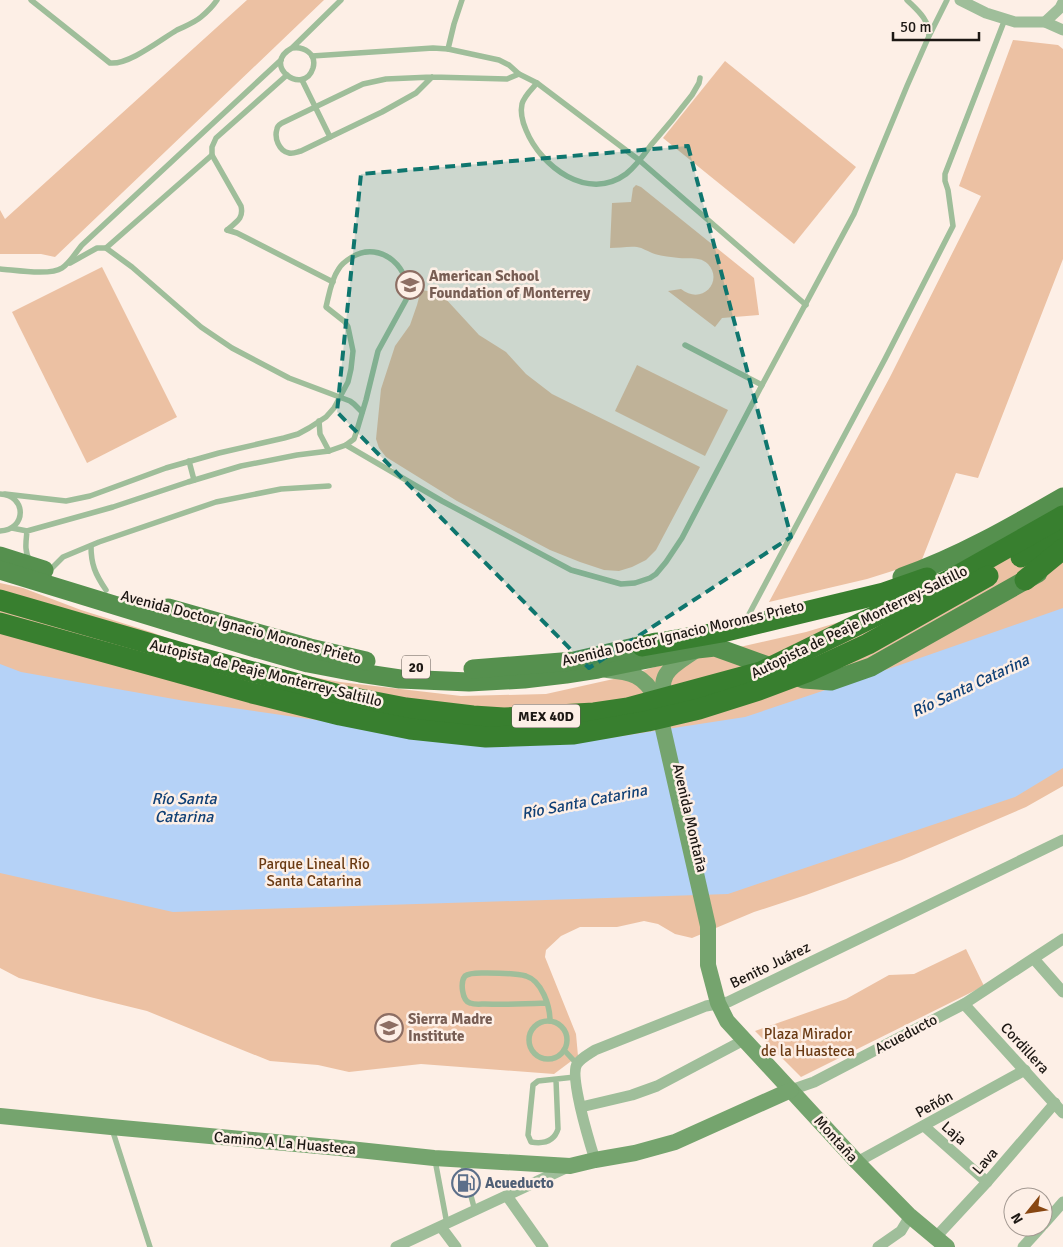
<svg xmlns="http://www.w3.org/2000/svg" width="1063" height="1247" viewBox="0 0 1063 1247" font-family="Signika,sans-serif">
<style>
.green{fill:#ecc1a3}
.water{fill:#b5d2f7}
.lines{fill:none;stroke-linecap:round;stroke-linejoin:round}
.lane{stroke:#9fbe9a;stroke-width:5.5}
.street{stroke:#9fbe9a;stroke-width:11}
.secondary{stroke:#75a46e;stroke-width:16}
.primary{stroke:#55904e;stroke-width:19}
.highway{stroke:#387f2f;stroke-width:21}
.marked{fill:#0f766e;fill-opacity:0.2;stroke:#0f766e;stroke-width:4;stroke-dasharray:10 6;stroke-linejoin:round}
.labels{text-anchor:middle;stroke-width:5;stroke-linejoin:round;paint-order:stroke}
.shield{fill:#fdefe6;stroke:#605853;stroke-width:1}
.shield-label{font-size:14px;font-weight:bold;fill:#1d1814}
.education-label{font-size:15px;font-weight:bold;fill:#785e54;stroke:#fdefe6;text-anchor:start}
.street-label{font-size:15px;fill:#1d1814;stroke:#fdefe6}
.park-label{font-size:15px;fill:#6a3a13;stroke:#fdefe6}
.service-label{font-size:15px;font-weight:bold;fill:#4e5e75;stroke:#fdefe6;text-anchor:start}
.water-label{font-size:16px;font-style:italic;fill:#0f3f75;stroke:#fdefe6}
</style>
<rect width="100%" height="100%" fill="#fdefe6"/>
<g class="green">
<path d="M247 0H324L55 257 41 254H0V210L5 219Z"/>
<path d="M1013 40 1058 45 1063 49V259L978 478 956 473 921 562 867 579 769 602 890 377 981 196 959 186Z"/>
<path d="M725 61 856 167 794 244 663 138Z"/>
<path d="M636 185 641 187 754 278 759 315 722 318 715 327 668 291 681 289C702 306 724 281 708 264 700 256 689 259 679 258 670 257 660 256 652 253 647 251 643 248 637 247 629 246 619 248 610 248L612 203 631 202 633 188Z"/>
<path d="M102 267 177 417 87 463 12 312Z"/>
<path d="M421 290 435 292 444 297 479 335 506 352 526 374 552 394 700 467 656 550 646 560 632 567 619 571 604 570 580 562 550 550 457 501 386 457 379 448 376 439 381 389 395 346 410 325 417 305Z"/>
<path d="M637 365 728 410 705 456 615 411Z"/>
<path d="M1063 525V786L1026 807 902 860 806 895 754 912 692 938 675 934 658 924 644 921 617 927H580L561 936 546 950 545 957 576 1034 578 1056 554 1074 421 1064 349 1072 318 1065 270 1061 240 1049 147 1011 90 997 19 978 0 968V583L23 588 81 610 151 632 197 649 274 670 340 682 461 696 546 694 627 676 651 668 678 661 806 632 893 606Z"/>
<path d="M966 949 984 986 801 1077 755 1031 846 999 889 975 914 974Z"/>
</g>
<path class="water" d="M1063 608V768L1015 797 728 894 173 912 0 873V664L21 672 185 701 440 738 589 741 745 717 897 666Z"/>
<g class="lines">
<g class="lane">
<path d="M31 0 110 63C129 65 160 40 177 30 185 26 194 23 201 17 207 12 213 6 217 0"/>
<path d="M907 0C917 10 929 19 929 35"/>
<path d="M292 48C304 46 317 54 313 68 304 97 260 65 292 48L341 0"/>
<path d="M448 49 454 24 462 0"/>
<path d="M312 56 433 48 448 49 499 60 509 65 519 74 537 83 639 160 806 305"/>
<path d="M432 77 416 93 382 112 301 151C297 152 293 154 289 153 279 151 274 138 277 129 277 126 279 125 282 123L363 84 386 79 432 77 507 79 519 74"/>
<path d="M302 80 330 137"/>
<path d="M537 83C532 89 524 96 522 104 520 113 523 123 526 130 541 167 588 202 626 174 636 166 644 155 651 145 665 129 679 112 692 95L699 83 700 78"/>
<path d="M227 230C236 222 244 219 241 206L212 155V147L216 138 287 75"/>
<path d="M227 230 237 233 333 282"/>
<path d="M106 248 212 155"/>
<path d="M70 263 97 248H106L132 267 201 327 232 348 289 378 350 401 354 404 362 412"/>
<path d="M0 269C15 270 50 276 62 268 70 263 76 252 82 245L281 60"/>
<path d="M685 345 762 385"/>
<path d="M319 421 320 434 329 451"/>
<path d="M346 445 442 501 571 570 621 584 635 583 650 578 656 574 666 562 682 538 762 385 854 214 907 86 929 36 947 0"/>
<path d="M189 461 194 480"/>
<path d="M0 494C27 495 27 530 0 531"/>
<path d="M5 494 66 501 90 496 166 468 219 453 284 438 298 434 309 428 326 417 334 408 348 382 351 369 353 351 348 327 345 322 326 307C329 295 331 280 338 270 341 264 347 260 352 257 381 239 414 270 406 300L378 351 366 400 357 430 354 439 346 445 329 451 297 455 241 466 188 482 113 507 27 531C26 542 24 551 30 561"/>
<path d="M12 528 27 531"/>
<path d="M91 546C91 564 95 574 106 590"/>
<path d="M48 572 63 557 99 542 216 502 281 489 329 486"/>
<path d="M747 618 885 359 953 226 948 190 945 181V174L1005 19"/>
<path d="M547 1003C526 1004 506 1005 485 1004 481 1004 475 1005 470 1003 462 1001 460 982 465 976 470 972 481 973 487 973 500 973 514 973 526 976 542 981 550 1006 550 1021"/>
<circle cx="548" cy="1040" r="19"/>
<path d="M564 1050 577 1064"/>
<path d="M556 1080 558 1129C554 1142 543 1144 531 1142L528 1135 533 1085 538 1081 575 1077"/>
<path d="M112 1129 150 1247"/>
<path d="M435 1160 447 1224"/>
<path d="M462 1162 475 1211"/>
</g>
<g class="street">
<path d="M960 0 986 13 1015 22H1045L1063 30"/>
<path d="M1045 22 1060 8 1063 2"/>
<path d="M1034 959 1063 992"/>
<path d="M964 1004 1063 1113"/>
<path d="M791 1090 814 1082 964 1004 1063 939"/>
<path d="M581 1107 632 1095 657 1086 744 1040"/>
<path d="M924 1126 987 1182"/>
<path d="M595 1160C590 1144 569 1076 577 1064 581 1058 589 1054 595 1050L706 1006 728 1002 1063 840"/>
<path d="M857 1162 1025 1070"/>
<path d="M507 1196 543 1247"/>
<path d="M1043 1225 1063 1202"/>
<path d="M441 1227 456 1247"/>
<path d="M936 1237 987 1182 1055 1103"/>
<path d="M396 1247 568 1167"/>
<path d="M878 1247 901 1231 910 1216"/>
<path d="M1023 1247 1041 1227"/>
</g>
<g class="secondary">
<path d="M607 670C631 672 644 675 656 698L708 926V965L718 1003 727 1021 857 1162 910 1216 947 1247"/>
<path d="M665 706C657 672 670 668 695 651"/>
<path d="M0 1116 111 1127 340 1148 434 1158 570 1166 595 1160 635 1153 675 1142 791 1090"/>
</g>
<g class="primary">
<path d="M0 556 44 570"/>
<path d="M0 570 248 646 308 663 360 673 400 679 469 682 524 679 566 674 598 669 697 649 715 647 804 679 831 681 871 667 1038 573"/>
<path d="M902 577C959 557 1011 527 1063 497"/>
<path d="M168 608 310 648 366 661"/>
<path d="M473 669 574 661 656 642"/>
</g>
<g class="highway">
<path d="M1021 557 1063 533"/>
<path d="M1025 580 1063 549"/>
<path d="M0 600 186 654 339 695 406 708 473 716 504 718 594 713 628 708 761 672 957 576 1063 516"/>
<path d="M0 623 252 693 340 715 410 729 486 737 574 734 648 721 699 709 759 690 807 672 868 644 988 576"/>
<path d="M642 646 722 632 884 593 927 578"/>
</g>
</g>
<path class="marked" d="M688 146 791 537 589 668 337 412 361 174Z"/>
<defs>
<symbol id="school-ring" viewBox="-11 -11 22 22"><circle r="9.5" fill="#fdefe6" stroke="#8d6e63" stroke-width="1.5"/><path d="M0-5L7-2L0 1L-7-2ZM-4 1L0 2.5L4 1V4Q0 6-4 4Z" fill="#8d6e63"/></symbol>
<symbol id="fuel-ring" viewBox="-11 -11 22 22"><circle r="9.5" fill="#fdefe6" stroke="#5c6f8a" stroke-width="1.5"/><path d="M-5.5-6h7V0h2V4h1.3V-2.5L3-4.5l.8-.8L6-3V5H2.5V1h-1V6h-7ZM-4.2-4.7v3.2H.2V-4.7Z" fill="#5c6f8a"/></symbol>
</defs>
<g fill-rule="evenodd">
<use href="#school-ring" x="394" y="269" width="32" height="32"/>
<use href="#school-ring" x="373" y="1012" width="32" height="32"/>
<use href="#fuel-ring" x="450" y="1167" width="32" height="32"/>
</g>
<g class="labels">
<g class="shield">
<rect x="402" y="655.5" width="28" height="23" rx="4"/>
<rect x="512" y="704.5" width="68" height="23" rx="4"/>
</g>
<g class="shield-label">
<text x="416" y="672">20</text>
<text x="546" y="721">MEX 40D</text>
</g>
<g class="education-label">
<text x="429" y="281">American School<tspan x="429" dy="17">Foundation of Monterrey</tspan></text>
<text x="408" y="1024">Sierra Madre<tspan x="408" dy="17">Institute</tspan></text>
</g>
<g class="street-label">
<text transform="translate(859 622) rotate(-26)" y="5">Autopista de Peaje Monterrey-Saltillo</text>
<text transform="translate(241 627) rotate(15)" y="5">Avenida Doctor Ignacio Morones Prieto</text>
<text transform="translate(683 633) rotate(-13)" y="5">Avenida Doctor Ignacio Morones Prieto</text>
<text transform="translate(266 673) rotate(14)" y="5">Autopista de Peaje Monterrey-Saltillo</text>
<text transform="translate(690 818) rotate(77)" y="5">Avenida Montaña</text>
<text transform="translate(770 965) rotate(-26)" y="5">Benito Juárez</text>
<text transform="translate(906 1034) rotate(-28)" y="5">Acueducto</text>
<text transform="translate(1025 1048) rotate(47)" y="5">Cordillera</text>
<text transform="translate(934 1104) rotate(-29)" y="5">Peñón</text>
<text transform="translate(954 1133) rotate(41)" y="5">Laja</text>
<text transform="translate(836 1139) rotate(48)" y="5">Montaña</text>
<text transform="translate(285 1143) rotate(5)" y="5">Camino A La Huasteca</text>
<text transform="translate(985 1161) rotate(-49)" y="5">Lava</text>
</g>
<g class="park-label">
<text x="314" y="869">Parque Lineal Río<tspan x="314" dy="17">Santa Catarina</tspan></text>
<text x="808" y="1039">Plaza Mirador<tspan x="808" dy="17">de la Huasteca</tspan></text>
</g>
<g class="service-label">
<text x="485" y="1188">Acueducto</text>
</g>
<g class="water-label">
<text transform="translate(970 685) rotate(-25)" y="6">Río Santa Catarina</text>
<text x="184" y="804">Río Santa<tspan x="184" dy="18">Catarina</tspan></text>
<text transform="translate(584 801) rotate(-11)" y="6">Río Santa Catarina</text>
</g>
</g>
<g transform="translate(1028 1212) rotate(240)"><circle r="24" fill="#fdefe6" stroke="#a39992"/>
<path d="M0-4L9 19L0 12L-9 19Z" fill="#884712"/>
<text y="-8" font-size="14" font-weight="bold" text-anchor="middle" fill="#1d1814">N</text>
</g>
<path d="M893 32v8h86v-8" fill="none" stroke="#1d1814" stroke-width="2.5"/>
<text x="900" y="32" font-size="15" fill="#1d1814" stroke="#fdefe6" stroke-width="4" paint-order="stroke">50 m</text>
</svg>
